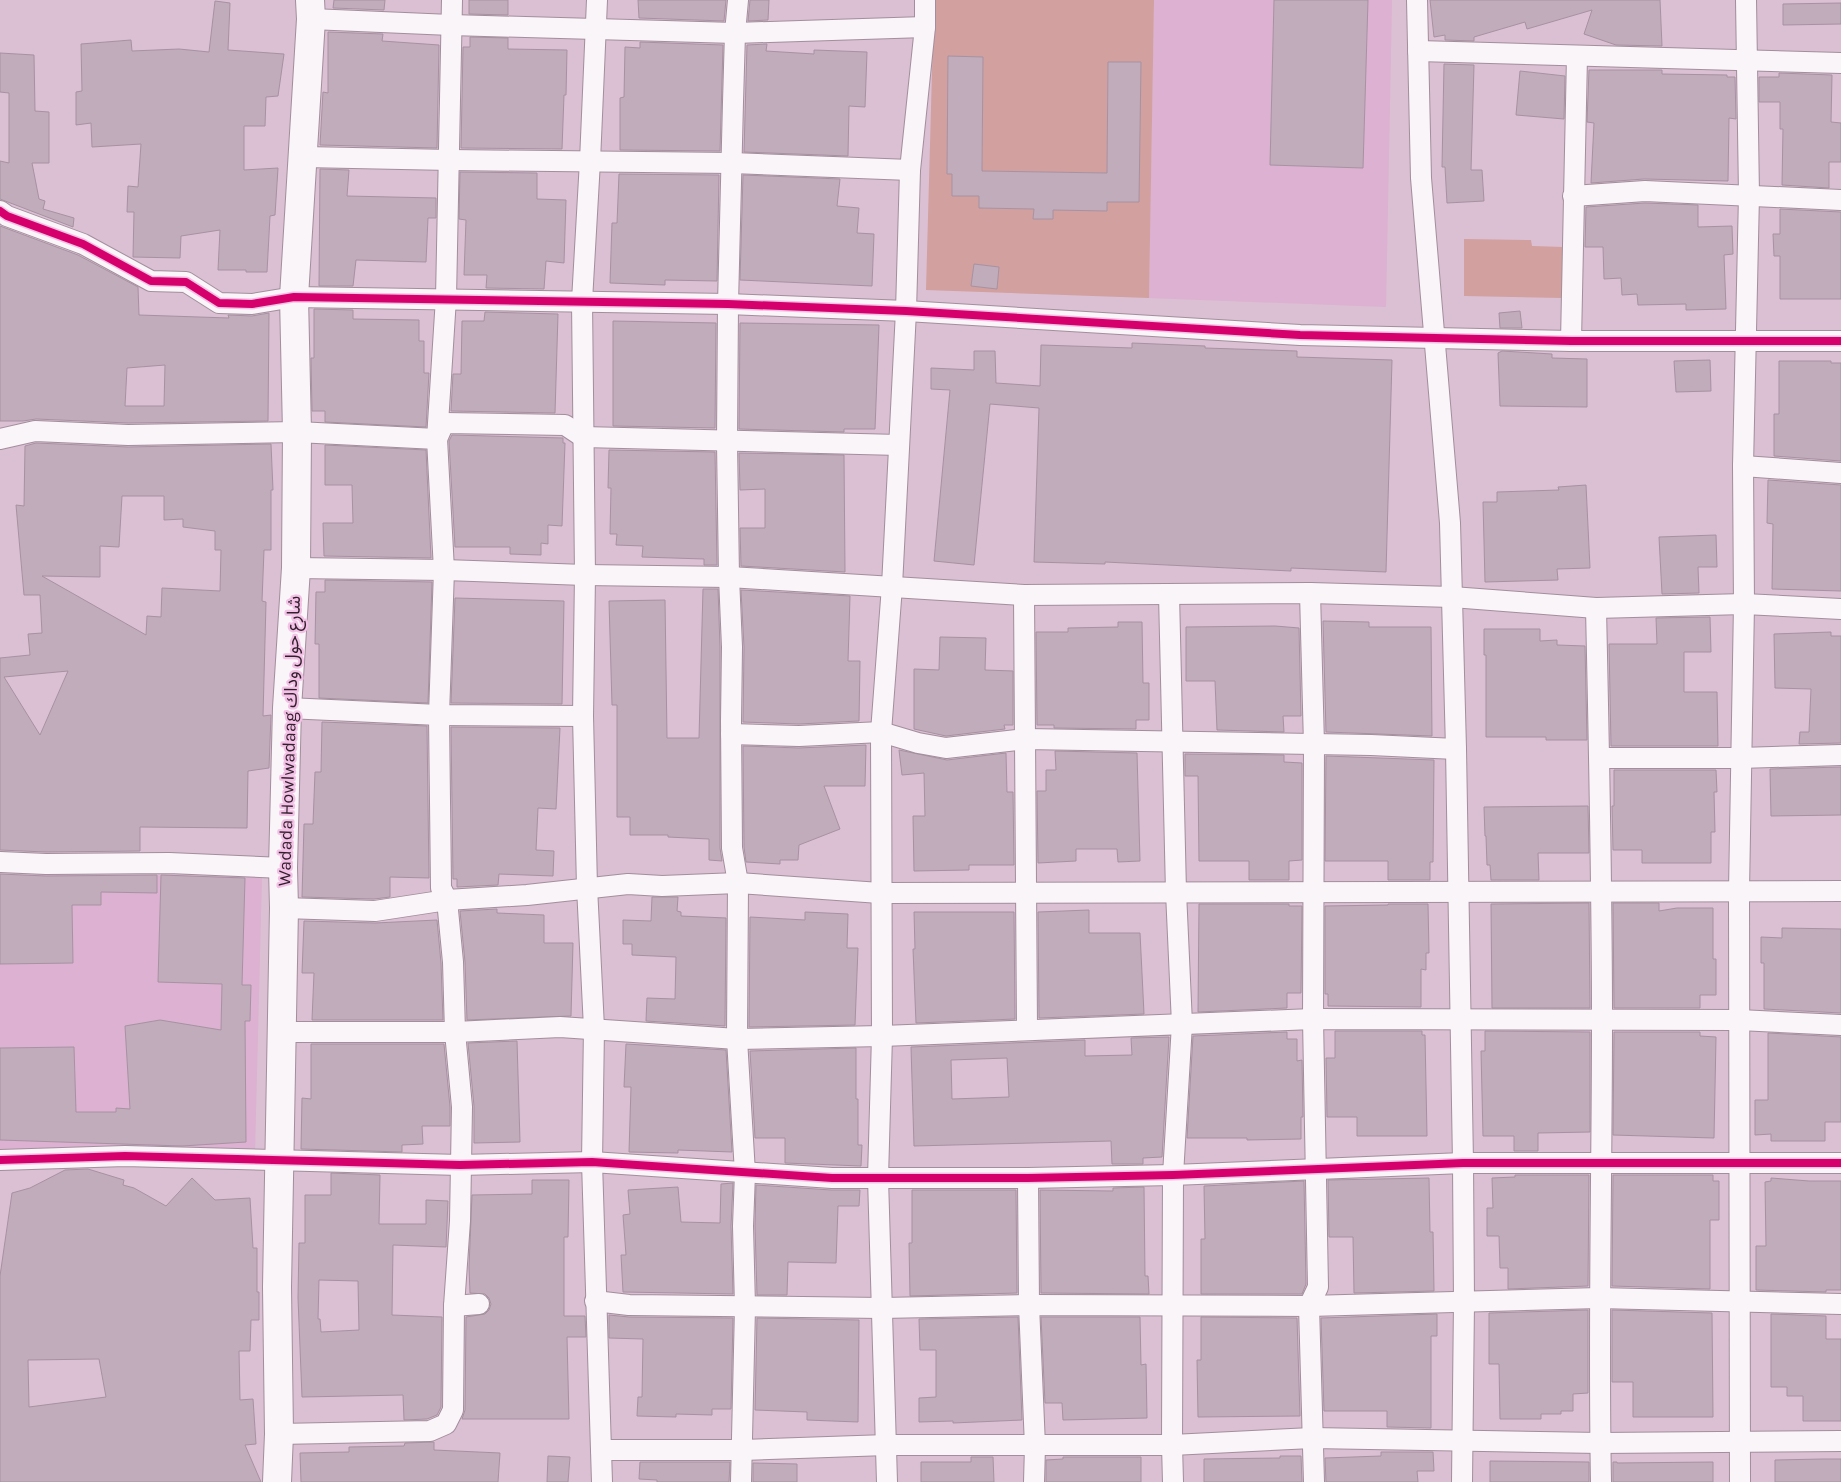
<svg xmlns="http://www.w3.org/2000/svg" width="1841" height="1482" viewBox="0 0 1841 1482" font-family="Karla,'Noto Sans Arabic',sans-serif">
<style>
.built{fill:#dcb1d1}
.green{fill:#d1a09f;fill-rule:evenodd}
.building{fill:#c1acbb;stroke:#a792a2;fill-rule:evenodd}
.lines{fill:none;stroke-linecap:round;stroke-linejoin:round}
.street-casing{stroke:#a38e9d;stroke-width:22}
.secondary-casing{stroke:#a38e9d;stroke-width:30}
.street{stroke:#faf5f8;stroke-width:20}
.secondary{stroke:#faf5f8;stroke-width:28}
.cycleway-casing{stroke:#f3c1e6;stroke-width:11}
.cycleway{stroke:#d6006c;stroke-width:8}
.labels{text-anchor:middle;stroke-width:4.5;stroke-linejoin:round;paint-order:stroke}
.street-label{font-size:18px;fill:#311e2c;stroke:#f3c1e6}
</style>
<rect width="100%" height="100%" fill="#dbbfd3"/>
<g class="built">
<path d="M1154 0H1392L1386 307 1149 298Z"/>
<path d="M0 875 262 876 255 1151 0 1153Z"/>
</g>
<g class="green">
<path d="M934 0H1154L1149 298 926 290ZM949 57H983L982 171 1107 173 1108 62 1140 63 1139 202H1107L1053 210V219L1033 218 1034 209 979 208V196H952V174L947 173Z"/>
<path d="M1464 239 1531 240 1532 246 1563 247V298L1464 296Z"/>
</g>
<g class="building">
<path d="M334 0H385L384 10 333 8Z"/>
<path d="M469 0H508V15L469 14Z"/>
<path d="M638 0H726L724 21 639 18Z"/>
<path d="M750 0H769L768 20 748 21Z"/>
<path d="M1274 0H1368L1363 168 1270 165Z"/>
<path d="M1430 0H1660L1662 46 1616 45 1584 34 1592 10 1527 29 1525 22 1474 37V41L1445 40V35L1434 37Z"/>
<path d="M215 1 230 3 228 50 284 54 278 96 266 97 265 126H244V170L278 168 275 215 270 216 267 272H246V270H218L220 230 181 236 180 258 133 257 134 212H127L128 186 138 187 141 144 92 147 91 123 76 125V92L82 91 81 44 131 40 132 51 179 49 209 52Z"/>
<path d="M1841 3V24L1783 25V4Z"/>
<path d="M328 32 383 34 382 41 439 45 437 148 320 145 323 92 328 93Z"/>
<path d="M470 37 508 38V49L567 50 566 95H564L562 149 461 148 463 47H470Z"/>
<path d="M640 42 723 45 720 151 620 150V98L624 97 625 47 640 48Z"/>
<path d="M767 44 766 51 814 54V50L867 52 865 107 849 106 848 156 744 152 747 45Z"/>
<path d="M0 53 34 55 35 111 49 112V163H32L39 199 45 201 43 209 74 218 73 227 0 199V161L9 163V93L0 92Z"/>
<path d="M948 56 983 57 982 171 1107 173 1108 62H1141L1139 202H1107V211L1053 210V219H1033L1034 209 979 208V196H952V174H947Z"/>
<path d="M1444 64 1474 65 1471 170H1482L1484 201 1447 203 1445 167H1442Z"/>
<path d="M1589 70H1662V74L1727 75V77H1735L1736 119 1729 118 1728 181 1644 179 1591 183 1594 123 1587 122Z"/>
<path d="M1520 71 1565 76 1564 119 1516 115Z"/>
<path d="M1779 73 1832 75 1831 122 1841 123V162H1829V188L1782 185 1783 129H1780V102H1759V77H1779Z"/>
<path d="M320 169 349 170 347 196 436 198V218H428L426 262 356 260 353 286H319Z"/>
<path d="M460 172 537 173V199L566 200 564 263 546 261 544 289 486 288 487 275H464L466 220 459 219Z"/>
<path d="M619 174 719 175 717 281 665 280V285L610 283 612 223H617Z"/>
<path d="M743 175 840 179 837 206 859 208 857 233 874 234 872 286 740 280Z"/>
<path d="M1645 203 1698 205V227L1732 226 1733 254 1724 255 1726 309 1686 310V304L1638 305 1637 294 1622 295 1621 278 1604 279 1603 247H1585L1586 207Z"/>
<path d="M1780 209 1841 212V299H1780V256H1774L1773 234H1780Z"/>
<path d="M0 226 78 255 138 287 139 315 229 318 228 315 252 316 269 313 268 421 128 423 36 419 23 421H0ZM165 365 164 406H125L127 368Z"/>
<path d="M974 264 999 267 997 289 971 286Z"/>
<path d="M314 309 353 310V319L419 320V341H424V373H429L426 427 325 422V411H312L311 358H314Z"/>
<path d="M1520 311 1522 328H1500L1499 313Z"/>
<path d="M485 312 558 314 555 413 451 411 453 374H461L462 321H484Z"/>
<path d="M613 321 716 323 715 428 613 426Z"/>
<path d="M740 323 879 325 875 429H844V432L739 429Z"/>
<path d="M1132 343 1205 346V348L1297 351V357L1392 360 1386 572 1291 568V571L1105 562V564L1034 562 1039 408 990 404 974 565 934 561 950 390 931 389V368L974 370V351H995L996 383 1040 386 1041 345 1132 348Z"/>
<path d="M1502 351 1552 354V358L1587 359V407L1500 406 1498 353Z"/>
<path d="M1710 360 1711 391 1676 392 1674 361Z"/>
<path d="M1779 361H1831V363H1841V461L1774 456V414H1779Z"/>
<path d="M452 435 563 438V443H565L562 526 548 525V544L541 543V555L510 554V547H455L449 441Z"/>
<path d="M36 443 128 447 271 444 273 490H271V550H264L262 601 266 602 263 716 271 715 269 768 248 771 247 828 140 827V851L46 852 0 850V658L30 655 28 634 42 633 40 595H24L16 505 24 506 25 446ZM122 496H164V520L183 519V527L215 531V550H221L220 591 162 588 161 617 147 616 146 635 42 576 100 577V546L119 547ZM68 671 40 735 4 677Z"/>
<path d="M325 445 426 450 431 558 324 556 323 523H353L352 485H325Z"/>
<path d="M609 450 715 452 717 565H704V559L642 557 643 546 616 545 617 534H610L611 488H608Z"/>
<path d="M739 453 844 455 845 572 741 566 740 528H765V489L740 490Z"/>
<path d="M1768 480 1841 485V591L1772 589 1773 524 1767 523Z"/>
<path d="M1586 485 1590 568 1557 569 1558 580 1485 582 1483 502H1497V492L1559 490 1558 487Z"/>
<path d="M1716 535 1717 567H1698L1699 593 1662 594 1659 537Z"/>
<path d="M325 580 432 582 428 703 319 698V644H315L316 592H325Z"/>
<path d="M703 589H718L720 647V848L722 861 709 860V839L668 837V835H630V817H617V705H612L609 601 665 600 667 738H699Z"/>
<path d="M741 590 850 596 848 661H860L859 721 799 724 743 722 744 647Z"/>
<path d="M455 598 564 601 562 704 451 703Z"/>
<path d="M1710 617 1711 652H1684V692H1717L1718 746H1611L1609 644H1657L1656 618Z"/>
<path d="M1323 621 1369 622V627H1431L1432 736 1326 732Z"/>
<path d="M1118 622H1142L1143 683H1149V720H1136V729L1054 728V725H1037L1036 632H1068V628L1118 627Z"/>
<path d="M1275 626 1299 628 1301 716H1283L1284 732 1217 730 1215 681H1186V627Z"/>
<path d="M1484 629H1540V641L1557 640V645L1585 646 1587 740H1546V737H1486V655H1484Z"/>
<path d="M1831 632V636H1841V743L1799 744 1800 732H1809L1811 689 1775 688 1774 634Z"/>
<path d="M940 637 986 638 985 670 1013 671V725H1004L1005 729 946 736 914 729V669L939 670Z"/>
<path d="M322 722 427 726 429 878 390 877V897L374 899 302 897 304 824H313L315 772H321Z"/>
<path d="M451 727 560 728 556 809 538 808 536 850 554 851 553 876 499 874 498 885 457 887V879H453Z"/>
<path d="M866 745 865 786H824L840 829 799 845 798 860H780V864L746 862 744 847 743 746 799 748Z"/>
<path d="M899 750 947 760 1006 753 1007 792H1013L1014 865H969V870L914 871 913 816H925L924 773 902 775Z"/>
<path d="M1055 751 1137 753 1140 861 1118 862 1117 849H1076V861L1038 863 1037 791H1046V770H1056Z"/>
<path d="M1185 754 1284 755V762L1302 763V860L1289 861V880H1249V861H1199L1198 776H1185Z"/>
<path d="M1326 756 1434 760 1433 862H1430V880H1388V861H1325Z"/>
<path d="M1841 767V815L1771 816 1770 769Z"/>
<path d="M1614 770H1716L1717 792H1714L1715 832H1711V863H1642V850H1613L1612 806H1614Z"/>
<path d="M1588 806 1589 853H1538L1539 880H1491L1490 865H1487L1486 836H1485L1484 807Z"/>
<path d="M0 874 46 876 157 875V893L101 892V905H72L73 963 0 964Z"/>
<path d="M161 875 245 878 242 985H251L250 1021H245L246 1142 182 1146 0 1140V1048L74 1047 76 1112H116V1108L130 1109 125 1026 160 1020 221 1030 222 984 158 982Z"/>
<path d="M652 897H678L677 911 681 912V916L726 918 725 1026 646 1021 647 998 675 999 676 957 632 955V944H623V920L651 921Z"/>
<path d="M1589 903 1590 1008H1492L1491 904Z"/>
<path d="M1613 903H1659V911L1677 908H1713V959H1716V995H1700V1008H1614Z"/>
<path d="M1199 904H1289V906H1302L1301 993H1287V1008L1198 1012Z"/>
<path d="M1388 904H1428L1429 953H1426V970L1421 969V1007L1328 1006V994H1325V906L1388 905Z"/>
<path d="M497 909V913L544 915V943H573L571 1016 467 1020 465 962 460 911Z"/>
<path d="M1089 910V933H1140L1144 1014 1039 1018 1038 912Z"/>
<path d="M805 912 848 914 847 948H858L855 1025 749 1027 750 917 805 920Z"/>
<path d="M914 912H1014L1015 1019 916 1023 913 949H915Z"/>
<path d="M437 920 441 963 443 1020H312L314 973H302L304 921 375 923Z"/>
<path d="M1782 928 1841 929V1013L1764 1009V963H1761V937L1782 938Z"/>
<path d="M1335 1031H1422V1035H1425L1427 1136H1357V1117H1327L1326 1058H1335Z"/>
<path d="M1485 1031 1590 1032V1132L1538 1133V1151H1514V1136H1483L1481 1051H1485Z"/>
<path d="M1287 1032V1039H1297V1061L1302 1060 1303 1117H1301V1139L1247 1140V1138H1187L1193 1036Z"/>
<path d="M1614 1032H1700V1036L1716 1037 1714 1138 1613 1135Z"/>
<path d="M1768 1033 1841 1037V1122H1825V1141H1771V1134L1755 1135V1100H1768Z"/>
<path d="M1169 1037 1162 1157 1143 1158V1164H1112L1111 1141 914 1146 911 1047 1085 1040V1056L1132 1055 1131 1038ZM1007 1058 1009 1097 952 1099 951 1060Z"/>
<path d="M517 1041 520 1142 474 1143V1106L468 1043Z"/>
<path d="M311 1044H444L450 1107V1126H422L423 1144 402 1145V1152L301 1149 302 1098 311 1099Z"/>
<path d="M626 1044 726 1050 732 1152 678 1150V1153L629 1152 631 1087H624Z"/>
<path d="M856 1048V1099H858V1145H862L861 1166 785 1163V1138H755L750 1051Z"/>
<path d="M88 1169 124 1180 123 1185 134 1188 166 1206 192 1178 215 1200 250 1198 253 1248H257V1292H259V1320H251L250 1351H239L240 1400 253 1399 256 1444 245 1445 261 1482H0V1276L12 1193 30 1188 65 1170ZM99 1359 106 1397 29 1407 28 1360Z"/>
<path d="M331 1173 380 1175 379 1224H426V1200L448 1201 446 1247 393 1245 392 1315 442 1317 441 1407 437 1415 427 1419 404 1420 403 1395 302 1397 298 1298 299 1243H305V1195H331ZM319 1280 358 1281 359 1330 321 1332 320 1319H318Z"/>
<path d="M1515 1175H1589L1588 1286 1508 1289V1268H1500L1499 1236H1487V1208H1493L1492 1178 1515 1177Z"/>
<path d="M1613 1175H1713V1181H1719V1220H1710V1289L1612 1286Z"/>
<path d="M1429 1178 1430 1232H1433L1434 1291 1354 1293 1353 1237H1329L1328 1180Z"/>
<path d="M1771 1178 1809 1181H1841V1290H1826V1292L1756 1290V1246H1766L1765 1182 1771 1181Z"/>
<path d="M532 1180H569L568 1237H564V1316H585L586 1337H567L569 1419H462L465 1410 466 1317 485 1314 489 1310 491 1304 489 1298 485 1294 470 1293 469 1267 472 1195 532 1194Z"/>
<path d="M1304 1181 1306 1284 1302 1294H1201V1239H1205L1204 1186Z"/>
<path d="M733 1183 731 1226 733 1294 623 1292 621 1255H626L623 1215 630 1214 628 1190 678 1187 681 1222 720 1223 721 1184Z"/>
<path d="M756 1185 831 1190H860L859 1206H838L836 1263 788 1262 787 1295H757L755 1226Z"/>
<path d="M1144 1187 1145 1276H1148L1149 1294 1041 1293 1040 1190 1113 1191V1188Z"/>
<path d="M912 1190H1016L1017 1293 910 1296 909 1243H912Z"/>
<path d="M1588 1310V1393L1573 1394V1411H1561V1414H1541V1419H1500L1499 1364H1489V1313Z"/>
<path d="M1612 1310 1712 1313 1713 1417H1633V1382H1612Z"/>
<path d="M1437 1314V1336H1431V1428L1387 1427V1411H1324L1321 1318Z"/>
<path d="M1771 1314 1826 1316V1339H1841V1421H1803V1396H1787V1387H1771Z"/>
<path d="M609 1315 629 1317 733 1318 731 1409H712V1415L676 1414V1417L637 1416 638 1397H642L643 1339 609 1338Z"/>
<path d="M1018 1317 1022 1420 953 1423V1421L919 1422V1398L936 1397V1350H920L919 1319Z"/>
<path d="M1041 1317H1140L1141 1365 1146 1364 1147 1418 1063 1420 1062 1403H1045Z"/>
<path d="M1201 1317 1297 1318 1300 1416 1198 1417 1197 1360H1201Z"/>
<path d="M757 1318 859 1320 858 1422 807 1420V1412L755 1410Z"/>
<path d="M434 1442V1450L500 1453 498 1482H301L300 1453 349 1452V1447L404 1446 405 1443Z"/>
<path d="M1381 1452H1433L1434 1471H1417L1418 1482H1326L1325 1458 1381 1456Z"/>
<path d="M548 1456 570 1457 568 1482H547Z"/>
<path d="M1280 1456H1301L1302 1482H1204V1459L1280 1458Z"/>
<path d="M971 1457H993L994 1482H921V1462H971Z"/>
<path d="M1063 1457H1141V1482H1046V1460L1063 1459Z"/>
<path d="M1823 1459H1841V1482H1775V1460Z"/>
<path d="M1490 1461 1589 1462V1482H1490Z"/>
<path d="M640 1462H730L729 1482H657V1480L639 1479Z"/>
<path d="M1613 1462H1617V1463L1713 1462V1482H1613Z"/>
<path d="M753 1463 797 1464V1482H753Z"/>
</g>
<g class="lines">
<defs>
<g id="street">
<path d="M597 0 590 161 582 301 585 575 583 716 587 887 594 1028 592 1162 602 1482"/>
<path d="M738 0 735 33 733 102 728 304 727 442 729 577 732 647 731 721 732 848 738 883 737 1039 745 1173 743 1226 745 1307 741 1482"/>
<path d="M1417 0 1421 178 1450 523 1456 749 1463 1163 1464 1302 1462 1482"/>
<path d="M311 19 451 25 735 33 925 27"/>
<path d="M1418 51 1841 63"/>
<path d="M304 157 450 160 732 163 910 170"/>
<path d="M1573 196 1645 191 1841 200"/>
<path d="M0 211 7 216 83 244 151 281 186 282 219 303 252 304 294 297 728 304 906 311 1300 335 1571 341H1841"/>
<path d="M1571 341 1577 56"/>
<path d="M0 439 35 431 128 435 297 432 437 439 444 423 565 425 583 437 899 445"/>
<path d="M1743 466 1841 473"/>
<path d="M296 568 444 570 585 575 729 577 1024 595 1310 593 1452 597 1596 608 1744 604 1841 609"/>
<path d="M1310 593 1314 745 1313 1019 1318 1287 1309 1306 1314 1482"/>
<path d="M1169 594 1176 892 1182 1024 1173 1175 1172 1445 1173 1482"/>
<path d="M1024 595 1027 1029"/>
<path d="M1596 608C1599 745 1602 883 1602 1021 1602 1174 1598 1328 1601 1482"/>
<path d="M287 708 439 715 583 716"/>
<path d="M731 734 799 736 881 732 918 743 946 748 1026 739 1371 745 1456 749"/>
<path d="M1600 758H1740L1841 755"/>
<path d="M0 862 46 864 169 863 283 868"/>
<path d="M284 908 375 911 447 900 527 895 628 884 662 886 738 883 880 893 1841 891"/>
<path d="M281 1032H455L560 1027 737 1039 882 1036 1313 1019 1739 1020 1841 1025"/>
<path d="M0 1160 125 1156 460 1165 592 1162 832 1178H1028L1173 1175 1463 1163H1841"/>
<path d="M1028 1178 1029 1305 1035 1446 1034 1482"/>
<path d="M595 1301 629 1305 882 1308 1029 1305 1309 1306 1599 1298 1841 1304"/>
<path d="M454 1306 479 1304"/>
<path d="M279 1434 430 1431 446 1424 453 1410 454 1306 460 1221 462 1107 455 1032 453 962 447 900 441 888 439 715 444 570 437 439 446 298 452 0"/>
<path d="M601 1450H743L887 1445H1172L1312 1438 1600 1443 1841 1441"/>
<path d="M887 1482 878 1178 882 1036 881 732 892 586 906 311 910 170 925 27V0"/>
<path d="M1740 1482 1739 891 1744 604 1743 466 1749 195 1746 0"/>
</g>
<path id="secondary" d="M277 1482 279 1434 277 1287 284 908 283 868 287 708 296 568 297 432 294 297 311 19 310 0"/>
</defs>
<use href="#street" class="street-casing"/>
<use href="#secondary" class="secondary-casing"/>
<use href="#street" class="street"/>
<use href="#secondary" class="secondary"/>
<defs>
<g id="cycleway">
<path d="M0 211 7 216 83 244 151 281 186 282 219 303 252 304 294 297 728 304 906 311 1300 335 1571 341H1841"/>
<path d="M0 1160 125 1156 460 1165 592 1162 832 1178H1028L1173 1175 1463 1163H1841"/>
</g>
</defs>
<use href="#cycleway" class="cycleway-casing"/>
<use href="#cycleway" class="cycleway"/>
</g>
<g class="labels">
<g class="street-label">
<text transform="translate(289 741) rotate(-88)" y="6">Wadada Howlwadaag شارع حول وداك</text>
</g>
</g>
</svg>
